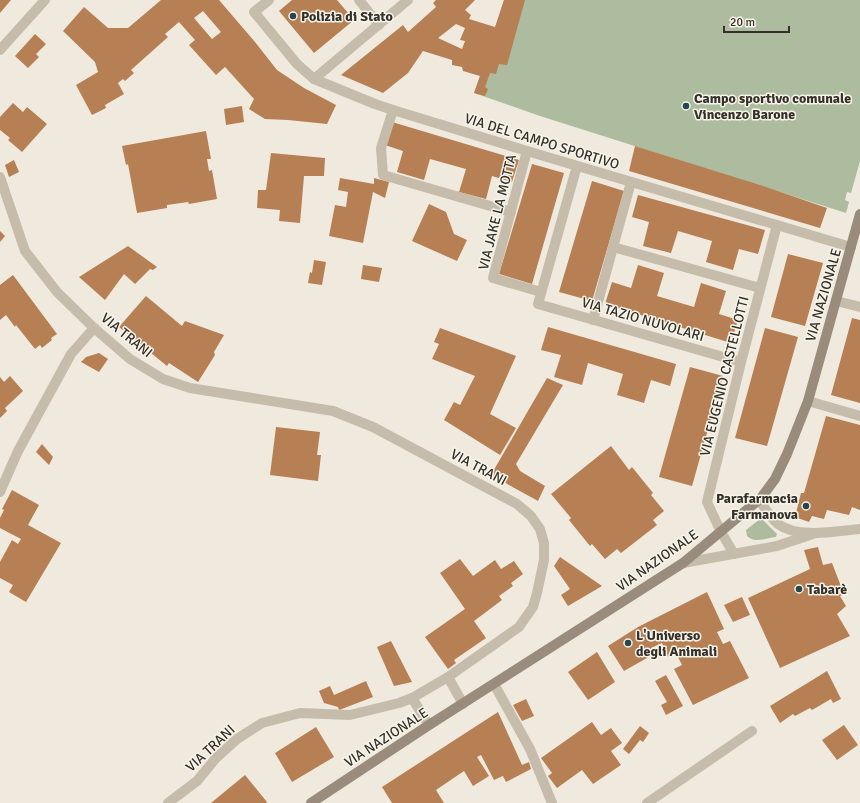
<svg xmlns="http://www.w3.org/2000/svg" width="860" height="803" viewBox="0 0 860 803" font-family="Signika,sans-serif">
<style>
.green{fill:#adbc9f}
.building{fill:#b77f54;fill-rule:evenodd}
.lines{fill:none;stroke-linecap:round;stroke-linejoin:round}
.lane{stroke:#c6bcab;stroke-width:10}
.street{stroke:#c6bcab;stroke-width:10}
.secondary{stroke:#998c7c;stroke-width:10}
.poi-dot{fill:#244551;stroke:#f7f4e9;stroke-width:1.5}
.labels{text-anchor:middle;stroke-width:3;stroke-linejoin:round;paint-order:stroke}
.poi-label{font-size:14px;font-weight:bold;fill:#342f29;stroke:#f7f4e9;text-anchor:start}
.street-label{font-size:14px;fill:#342f29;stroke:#f7f4e9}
</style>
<rect width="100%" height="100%" fill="#efeadd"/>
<g class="green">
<path d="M504 0H860V161L851 193 847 192 845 200 849 202 846 213 540 116 474 93 486 59Z"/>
<path d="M760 519 763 520 777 534 776 537C765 538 756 544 747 536L746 530Z"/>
</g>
<g class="building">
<path d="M0 0H11L0 13Z"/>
<path d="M161 0H219L255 42 277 70 304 88 336 105 327 124 288 120 265 119 249 109 254 99 225 67 216 75 189 45 195 40 179 22 165 34 168 37 131 70 134 73 125 81 123 79 118 83 124 94 105 105 106 108 92 115 76 85 98 72 95 62 63 31 84 7 108 28H128ZM203 11 221 32 212 39 194 18Z"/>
<path d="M292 0H337L354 20 314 53 279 11Z"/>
<path d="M436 0H475L465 10 471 15 469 19 495 27 504 0H525L507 65 499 64 496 74 490 73 485 87 488 89 485 96 474 93 480 76 463 71 462 67 452 65V60L423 51 408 73 383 93 341 75 403 25 408 32 436 7 433 3ZM456 24 465 28 460 40 465 41 462 49 438 38Z"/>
<path d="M35 34 46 44 36 54 39 57 28 68 15 56Z"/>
<path d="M13 103 23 112 27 107 47 124 22 152 8 140 10 138 0 130V117Z"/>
<path d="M242 106 244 122 226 125 224 109Z"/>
<path d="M392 122 519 160 512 182 492 176 486 199 459 192 466 169 430 159 424 180 397 172 403 151 385 145Z"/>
<path d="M206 131 211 159H207L209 171 212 170 217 199 189 204 188 202 167 205V208L137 213 128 164 126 165 122 146Z"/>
<path d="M635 146 766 187 827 208 820 228 629 171Z"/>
<path d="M271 153 325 158 324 176H304L300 223 279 221 280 210 257 208 258 190H266Z"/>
<path d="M14 160 19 172 9 177 5 165Z"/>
<path d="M532 164 564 173 532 284 499 274Z"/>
<path d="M340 178 374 184V178L389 182 385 198 373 192 363 243 329 236 335 205 346 207 348 192 338 190Z"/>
<path d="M592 181 624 191 592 301 559 292Z"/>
<path d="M638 195 765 230 758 254 739 249 733 270 706 262 712 241 678 231 671 253 643 246 649 222 632 217Z"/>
<path d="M429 204 446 212 454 234 467 240 457 261 412 241Z"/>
<path d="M0 231 5 236 0 242Z"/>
<path d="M128 246 157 267 153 270 150 269 135 284 124 274 105 300 79 277Z"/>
<path d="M788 254 823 263 805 326 771 317Z"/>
<path d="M314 260 326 262 322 285 308 283 310 272 312 273Z"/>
<path d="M363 265 382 268 379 282 361 279Z"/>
<path d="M638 265 664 273 657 296 694 307 701 283 726 291 719 314 738 320 731 343 605 304 612 282 631 288Z"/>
<path d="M13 275 57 334 51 338 52 340 42 348 40 345 35 349 16 325 15 327 6 315 0 320V285Z"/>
<path d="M146 296 182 326 185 321 224 335 214 352 215 355 198 382 169 363 167 366 119 327Z"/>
<path d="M852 318 860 320V403L831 395Z"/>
<path d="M548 327 676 364 670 386 651 380 644 403 617 395 623 374 588 363 582 385 554 377 561 355 541 350Z"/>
<path d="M440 328 516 356 490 414 516 428 500 455 444 420 454 402 460 405 475 376 432 359 439 344 434 342Z"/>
<path d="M765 328 798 337 767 446 735 438Z"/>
<path d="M99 353 108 359 99 372 81 362 86 357Z"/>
<path d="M690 367 723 376 692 486 659 477Z"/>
<path d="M10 376 23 391 5 408 7 411 0 418V377L4 382Z"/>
<path d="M547 378 563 385 516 464 520 471 545 486 538 501 491 475Z"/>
<path d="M826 416 860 425V510L852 507 849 515 827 510 824 519 812 516 809 522 795 517 801 493H804Z"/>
<path d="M276 427 320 432 317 455H321L318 481 270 475Z"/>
<path d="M42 444 53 457 49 465 36 452Z"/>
<path d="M611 446 629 470 632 467 653 493 651 495 664 511 653 520 657 525 621 553 617 549 605 559 592 544 590 546 569 520 571 518 551 494Z"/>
<path d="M12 490 39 505 28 525 61 543 26 602 9 592 13 585 0 578V562L12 540 18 544 21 539 0 528V518L4 510 2 509Z"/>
<path d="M818 547 823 565 832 563 844 594 840 596 846 606 837 614 850 636 780 668 748 598 810 569 804 550Z"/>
<path d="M560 557 602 586 568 606 561 595 570 589 554 566Z"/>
<path d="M460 559 473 576 495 560 501 569 514 561 523 574 511 583 513 586 499 596 502 600 474 621 486 638 454 660 456 663 448 669 425 637 465 609 440 573Z"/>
<path d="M707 592 724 629 717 632 723 644 730 641 749 678 693 705 674 669 682 665 676 653 668 657 662 643 651 648 654 654 624 671 608 646 638 627Z"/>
<path d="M742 597 750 615 733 622 724 605Z"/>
<path d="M391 641 412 682 394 686 377 647Z"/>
<path d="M597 652 615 682 588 700 568 672Z"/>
<path d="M827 671 841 699 833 703 831 699 812 710 810 708 795 716 793 714 780 723 770 706Z"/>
<path d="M666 675 683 706 666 715 661 705 667 702 655 681Z"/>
<path d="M366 681 373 697 339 710 338 707 324 703 319 691 330 686 334 695Z"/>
<path d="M526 699 534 716 522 721 513 705Z"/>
<path d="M498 712 522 765 529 762 531 769 506 782 503 776 494 780 481 755 477 757 489 776 473 786 464 771 436 790 444 803H392L382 787Z"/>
<path d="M592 722 601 735 611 728 622 743 611 751 621 765 593 784 582 770 557 788 548 776 552 773 541 758Z"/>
<path d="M844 725 858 745 837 760 822 740Z"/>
<path d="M640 726 649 733 643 742 640 740 629 754 623 749Z"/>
<path d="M316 727 334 757 292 782 275 753Z"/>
<path d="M245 775 267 802 266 803H211Z"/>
</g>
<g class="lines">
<g class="lane">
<path d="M494 684 530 749 552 803"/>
<path d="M647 803 752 731"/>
</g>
<g class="street">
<path d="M269 0 254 12 297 64 314 79 375 104 393 110 527 151 851 247"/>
<path d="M359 0 379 25"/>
<path d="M0 50 45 0"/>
<path d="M314 79 408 0"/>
<path d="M393 110 381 148 383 175 511 212"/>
<path d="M527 151 493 278 541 292"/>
<path d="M577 166 538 304 741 362"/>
<path d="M0 177 25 251 57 292 94 328 130 359 163 379 190 388 333 411 373 427 517 504 531 516 540 529 544 543V560L537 593 533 607 519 627 448 677 412 698 399 703 350 715 300 713 262 723 237 739 216 758 197 781 168 803"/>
<path d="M613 247 760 288"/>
<path d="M836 301 860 307"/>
<path d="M593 320 631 182"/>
<path d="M808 401 860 416"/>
<path d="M0 492 18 451 71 354 94 328"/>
<path d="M759 500C765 508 770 517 778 524 798 539 836 531 860 529"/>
<path d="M734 554 721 532 707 502 741 362 777 225"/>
<path d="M683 563 777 546 816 533"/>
<path d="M448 677 463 704"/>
<path d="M412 698 429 725"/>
</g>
<path class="secondary" d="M311 803 429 725 683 563 761 498 775 479 787 454 808 401 860 214"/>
</g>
<g class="poi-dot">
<circle cx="293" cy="16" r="4"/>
<circle cx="686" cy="106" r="4"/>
<circle cx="806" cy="506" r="4"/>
<circle cx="799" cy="589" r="4"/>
<circle cx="628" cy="643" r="4"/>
</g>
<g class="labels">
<g class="poi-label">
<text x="301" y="21">Polizia di Stato</text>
<text x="694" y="103">Campo sportivo comunale<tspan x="694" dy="16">Vincenzo Barone</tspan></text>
<text x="798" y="503" text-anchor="end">Parafarmacia<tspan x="798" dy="16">Farmanova</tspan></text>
<text x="807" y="594">Tabarè</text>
<text x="636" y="640">L'Universo<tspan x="636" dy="16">degli Animali</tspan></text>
</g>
<g class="street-label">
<text transform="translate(542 141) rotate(17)" y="5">VIA DEL CAMPO SPORTIVO</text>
<text transform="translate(497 212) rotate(-76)" y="5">VIA JAKE LA MOTTA</text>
<text transform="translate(823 295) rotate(-74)" y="5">VIA NAZIONALE</text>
<text transform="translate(643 319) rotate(16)" y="5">VIA TAZIO NUVOLARI</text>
<text transform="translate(127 335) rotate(39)" y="5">VIA TRANI</text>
<text transform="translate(724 376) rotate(-76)" y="5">VIA EUGENIO CASTELLOTTI</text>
<text transform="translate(479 467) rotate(28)" y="5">VIA TRANI</text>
<text transform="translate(657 560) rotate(-35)" y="5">VIA NAZIONALE</text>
<text transform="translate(386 737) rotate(-33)" y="5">VIA NAZIONALE</text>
<text transform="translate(210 748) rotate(-43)" y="5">VIA TRANI</text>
</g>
</g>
<path d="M724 26v6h65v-6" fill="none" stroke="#342f29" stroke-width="2"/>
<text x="730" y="26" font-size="12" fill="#342f29" stroke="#f7f4e9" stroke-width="3" paint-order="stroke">20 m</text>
</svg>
